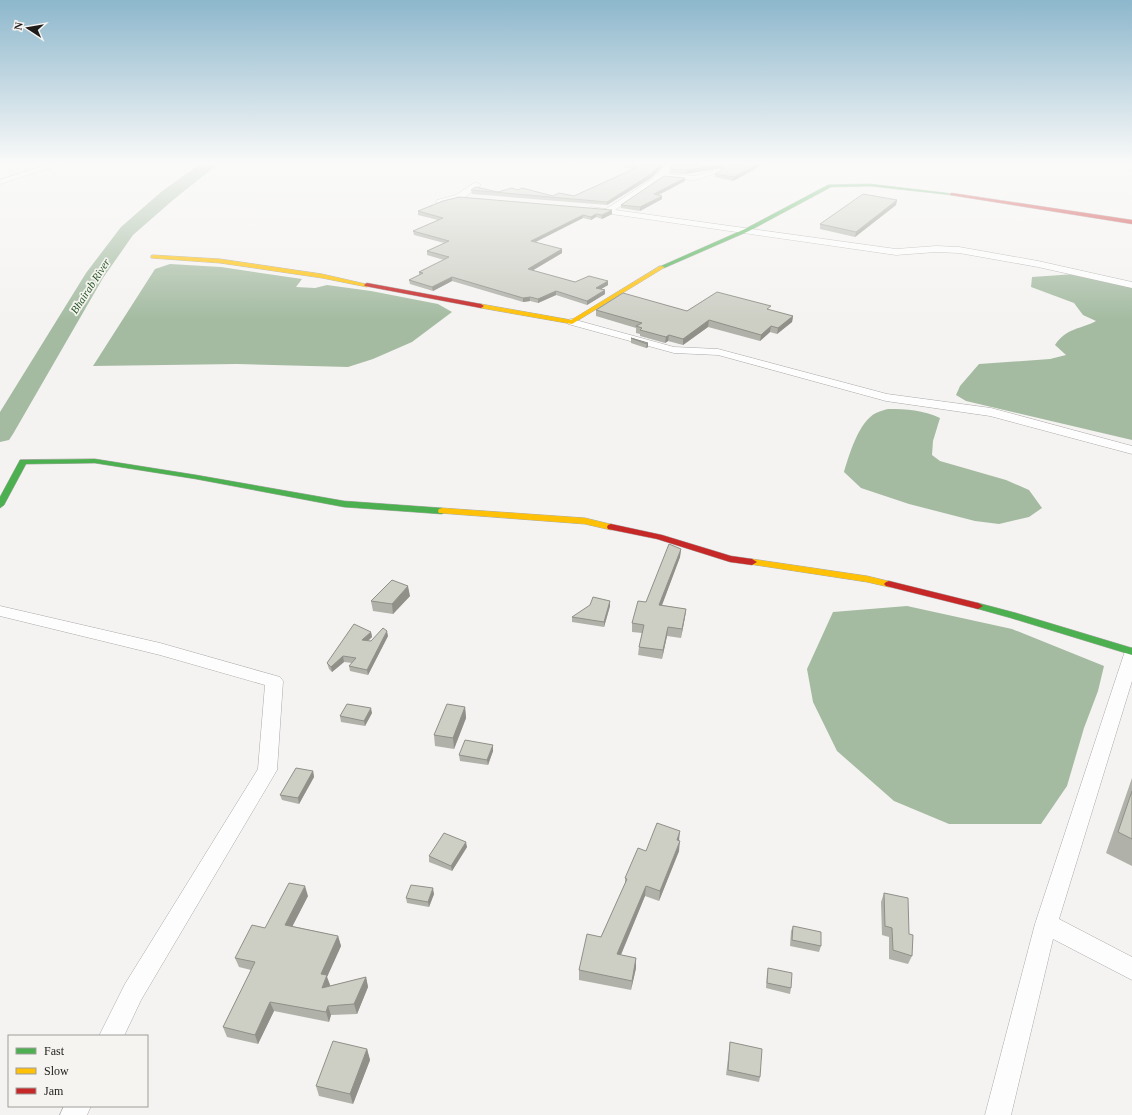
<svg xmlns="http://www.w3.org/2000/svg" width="1132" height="1115" viewBox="0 0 1132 1115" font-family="'Times New Roman',serif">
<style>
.water{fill:#a4bba1}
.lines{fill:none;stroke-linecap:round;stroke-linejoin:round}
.river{fill:#a4bba1;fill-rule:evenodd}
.street-casing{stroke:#abaaa8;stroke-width:1}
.fast-casing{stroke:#abaaa8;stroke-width:1}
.slow-casing{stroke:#abaaa8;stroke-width:1}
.jam-casing{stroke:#abaaa8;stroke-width:1}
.street{fill:#fefdfd;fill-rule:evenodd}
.fast{fill:#4caf50;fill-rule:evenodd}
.slow{fill:#ffc107;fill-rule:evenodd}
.jam{fill:#c62828;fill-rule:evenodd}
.wall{fill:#b0b1a9}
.shaded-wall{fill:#909089}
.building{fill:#cdcec4;stroke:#909089}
.labels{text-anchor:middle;stroke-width:3.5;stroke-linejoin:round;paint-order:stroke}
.far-water-label{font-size:11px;font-style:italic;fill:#245323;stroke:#f6f4f0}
</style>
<rect width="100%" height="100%" fill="#f5f3f1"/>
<g class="water">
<path d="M170 264 221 267 302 279 296 287 315 288 327 285 371 291 438 304 452 312 412 342 373 359 348 367 237 364 93 366 155 269Z"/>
<path d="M1075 274 1132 288V440L966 401 956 395 960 386 979 364 1050 359 1066 355 1055 345C1066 328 1081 329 1096 321L1083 315 1074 303 1031 287 1032 277Z"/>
<path d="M888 409C907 409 923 410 940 418L933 441 932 455 940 461 1006 480 1029 490 1042 508 1029 517 999 524 975 521 909 504 861 488 844 472C849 455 859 421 876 413 880 411 884 410 888 409Z"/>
<path d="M907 606 1012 629 1104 666 1098 691 1084 728 1067 786 1041 824H949L894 801 837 751 813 702 807 669 833 612Z"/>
</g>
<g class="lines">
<path class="river" d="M200 164H218L173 200 133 235 103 278 13 434 9 440 0 442V412L86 273 121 227 161 192Z"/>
<defs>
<g id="street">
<path d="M50 164H61L0 184V180Z"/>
<path d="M666 164H674L667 174 695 176 719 169 723 171 695 180 663 178 615 210 896 249 936 246 959 247 1038 261 1132 282V288L1038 267 959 253 936 252 896 255 591 211 587 209 591 207 606 209 652 179Z"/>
<path d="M474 183H477L481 185 462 199 440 204 436 202 437 200 456 195Z"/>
<path d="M572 319 674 347 718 349 887 394 991 408 1132 446V454L990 416 886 401 718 355 674 353 568 324 567 322 568 320Z"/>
<path d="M0 606 160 643 280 677 283 681 277 770 141 1000 124 1036H99L125 984 258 769 265 685 160 655 0 616Z"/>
<path d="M1132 648V681L1059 919 1132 957V980L1053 939 1011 1115H985L1035 924 1124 654 1126 650Z"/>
<path d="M64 1106H91L87 1115H60Z"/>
</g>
<g id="fast">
<path d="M870 184 954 194 952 195 870 186 831 187 749 231 664 268 659 267 745 229 828 185Z"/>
<path d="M95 459 196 475 344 501 442 508 446 511 442 514 344 507 196 479 95 463 26 464 4 505 0 508V497L20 460Z"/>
<path d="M978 603 1016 613 1132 648V655L1011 618 975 608 973 606 975 604Z"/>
</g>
<g id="slow">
<path d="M153 255 220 259 322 274 370 285 367 287 322 278 220 263 151 258V256Z"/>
<path d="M660 266 665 267 572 324 481 308 478 306 481 304 571 320Z"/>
<path d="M442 508 585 518 614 525 615 527 611 530 585 524 439 513 438 511 439 509Z"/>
<path d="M752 559 867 576 892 582 894 584 889 587 867 582 749 564 747 562 749 560Z"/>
</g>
<g id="jam">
<path d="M952 193 1132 220V224L950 195V194Z"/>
<path d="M367 283 481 304 484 306 481 308 365 286 364 285Z"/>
<path d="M611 524 662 535 731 556 752 559 757 562 752 565 730 562 657 539 608 529 607 527 608 525Z"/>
<path d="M889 581 978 603 983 606 978 609 886 586 884 584 886 582Z"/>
</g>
</defs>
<use href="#street" class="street-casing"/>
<use href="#fast" class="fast-casing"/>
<use href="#slow" class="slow-casing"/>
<use href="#jam" class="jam-casing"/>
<use href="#street" class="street"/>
<use href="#fast" class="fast"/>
<use href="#slow" class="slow"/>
<use href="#jam" class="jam"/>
</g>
<g class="wall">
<path d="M565 164H578L574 166Z"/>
<path d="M606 164H665L651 178 607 205 472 194 471 190 498 192 518 190 553 196H574L633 169Z"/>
<path d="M673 164H764L733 181 715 177V174L722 170 720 168 686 174 670 173V169Z"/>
<path d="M685 178V181L659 195 662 199 640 211 621 208V205Z"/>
<path d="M897 200 896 205 855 237 820 229V224Z"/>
<path d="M612 210V214L602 219 596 217 591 220 583 218 536 242 562 253 532 271 575 282 608 285 601 289 605 290V294L587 305 556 295 538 303 530 301 523 302 452 281 433 291 410 284 409 280 419 275V272L444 260 427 255V251L444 243 414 235 413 231 438 220 418 215V211Z"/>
<path d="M596 310 687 311 770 310 793 316 792 322 777 334 770 332 760 341 708 327 683 345 668 341 665 343 640 336V334L636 333V328L596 316Z"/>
<path d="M631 338 648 343V347L646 348 631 343Z"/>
<path d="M681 549 680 557 662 605 686 609 685 617 681 638 667 636 662 659 638 655 639 647 642 633 632 632V623Z"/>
<path d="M410 596 393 614 373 611 371 601Z"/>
<path d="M610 601V606L604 627 572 622V617Z"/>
<path d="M371 632 372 637 368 641H371L388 636 368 675 350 671 349 666 352 663 344 662 332 672 329 669 327 663Z"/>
<path d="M465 707 466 718 454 749 435 746 434 735Z"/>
<path d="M372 713 365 726 341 722 340 716Z"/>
<path d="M493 745V751L488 765 460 761 459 755Z"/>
<path d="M313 771 314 777 299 804 282 800 280 795Z"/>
<path d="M1132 778V866L1106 853Z"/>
<path d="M679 841V851L659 901 645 896 621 955 636 958V968L631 990 579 980V970L601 937 625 884V878L646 851Z"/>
<path d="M467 847 452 871 429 862V856Z"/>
<path d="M884 893 909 934 912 956 908 964 889 959V937L882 935 881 902Z"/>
<path d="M434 894 429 907 407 903 406 898Z"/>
<path d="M308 896 292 926 338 936 341 946 327 977 330 985 329 986 366 977 368 987 357 1014 331 1015 329 1022 274 1011 258 1044 227 1037 223 1027 251 970 239 967 235 958 265 928Z"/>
<path d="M793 926 821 946 819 952 790 946 791 931Z"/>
<path d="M768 968 791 988 790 994 766 988 767 973Z"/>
<path d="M730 1042 760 1077 759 1082 726 1075Z"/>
<path d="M367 1049 370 1060 353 1104 319 1096 316 1086Z"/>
</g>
<g class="shaded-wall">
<path d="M661 164H665L651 178 607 205V202Z"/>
<path d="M720 164V168L686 174 687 170Z"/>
<path d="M758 164H764L733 181 734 177Z"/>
<path d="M685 178V181L654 197V194Z"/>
<path d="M662 196V199L640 211V207Z"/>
<path d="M897 200 896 205 855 237 856 232Z"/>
<path d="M612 210V214L602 219V215Z"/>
<path d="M596 214V217L591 220V217Z"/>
<path d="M583 215V218L531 244V241Z"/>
<path d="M562 249V253L528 273V269Z"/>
<path d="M452 277V281L433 291 432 287Z"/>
<path d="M608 281V285L596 292V288Z"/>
<path d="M605 290V294L587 305V301Z"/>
<path d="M556 291V295L538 303V299Z"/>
<path d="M530 297V301L523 302V298Z"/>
<path d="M793 316 792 322 777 334 778 328Z"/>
<path d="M709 320 708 327 683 345V339Z"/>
<path d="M771 326 770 332 760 341 761 335Z"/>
<path d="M669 335 668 341 665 343 666 337Z"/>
<path d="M648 343V347L646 348 647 344Z"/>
<path d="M681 549 680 557 659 613V605Z"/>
<path d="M408 586 410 596 393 614 392 604Z"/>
<path d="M610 601V606L604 627V622Z"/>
<path d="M686 609 685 617 681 638 682 629Z"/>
<path d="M668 627 667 636 662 659 663 650Z"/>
<path d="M387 631 388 636 368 675 367 670Z"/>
<path d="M371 632 372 637 363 645 362 640Z"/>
<path d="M343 656 344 662 332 672 331 667Z"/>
<path d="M465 707 466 718 454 749 453 738Z"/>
<path d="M371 708 372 713 365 726 364 721Z"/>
<path d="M493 745V751L488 765 487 760Z"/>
<path d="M313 771 314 777 299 804 298 798Z"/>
<path d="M680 831 679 841 677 840Z"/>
<path d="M680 841 679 851 659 901 660 891Z"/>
<path d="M466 842 467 847 452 871 451 866Z"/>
<path d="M305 886 308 896 288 935 285 925Z"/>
<path d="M646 886 645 896 617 964V954Z"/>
<path d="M433 888 434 894 429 907 428 902Z"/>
<path d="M338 936 341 946 327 977 330 985 325 997 322 988 321 974Z"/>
<path d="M636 958V968L631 990 632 981Z"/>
<path d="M366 977 368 987 357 1014 354 1004Z"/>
<path d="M270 1002 274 1011 258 1044 255 1035Z"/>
<path d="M328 1006 331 1015 329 1022 326 1012Z"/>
<path d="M367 1049 370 1060 353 1104 350 1094Z"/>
</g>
<g class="building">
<path d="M623 164H661L651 174 607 202 471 190 476 187 498 192 512 188 518 190 522 188 553 196 559 193 574 196 638 167Z"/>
<path d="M673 164H758L734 177 715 174 725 168 720 164 687 170 670 169Z"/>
<path d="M664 176 685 178 654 194 662 196 640 207 621 205Z"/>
<path d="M863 194 897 200 856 232 820 224Z"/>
<path d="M459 197 612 210 602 215 596 214 591 217 583 215 531 241 562 249 528 269 575 282 589 276 608 281 596 288 605 290 587 301 556 291 538 299 530 297 523 298 452 277 432 287 409 280 423 273 419 272 449 257 427 251 449 241 413 231 443 218 418 211 443 201Z"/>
<path d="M717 292 771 306 767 309 793 316 778 328 771 326 761 335 709 320 683 339 669 335 666 337 640 330 642 328 636 326 642 323 596 310 623 293 687 311Z"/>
<path d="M631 338 648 343 647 344Z"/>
<path d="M669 544 681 549 659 605 686 609 682 629 668 627 663 650 639 647 644 625 632 623 638 601 646 602Z"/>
<path d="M392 580 408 586 392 604 371 601Z"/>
<path d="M593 597 610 601 604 622 572 617 590 605Z"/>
<path d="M354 624 371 632 362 640 371 641 383 628 387 631 367 670 349 666 356 658 343 656 331 667 327 663Z"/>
<path d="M347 704 371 708 364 721 340 716Z"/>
<path d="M447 704 465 707 453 738 434 735Z"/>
<path d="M465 740 493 745 487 760 459 755Z"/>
<path d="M296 768 313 771 298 798 280 795Z"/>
<path d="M1132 791V839L1118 832Z"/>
<path d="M657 823 680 831 677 840 680 841 660 891 646 886 617 954 636 958 632 981 579 970 587 934 601 937 627 879 625 878 638 848 646 851Z"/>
<path d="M444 833 466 842 451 866 429 856Z"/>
<path d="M289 883 305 886 285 925 338 936 321 974 327 975 322 988 366 977 354 1004 328 1006 326 1012 270 1002 255 1035 223 1027 255 962 235 958 252 925 265 928Z"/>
<path d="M411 885 433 888 428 902 406 898Z"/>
<path d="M884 893 908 898 909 934 913 935 912 956 893 950 892 928 885 926Z"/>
<path d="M793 926 821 932V946L792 940Z"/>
<path d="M768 968 792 973 791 988 767 983Z"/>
<path d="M333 1041 367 1049 350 1094 316 1086Z"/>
<path d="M730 1042 762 1049 760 1077 728 1070Z"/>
</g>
<linearGradient id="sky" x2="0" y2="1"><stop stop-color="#8db7cc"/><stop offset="0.51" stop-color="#fafaf9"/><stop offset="1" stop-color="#fafaf9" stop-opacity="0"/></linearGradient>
<rect width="1132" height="320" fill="url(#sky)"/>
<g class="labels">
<g class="far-water-label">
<text transform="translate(90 286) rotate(-57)" y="4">Bhairab River</text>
</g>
</g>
<rect x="8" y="1035" width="140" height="72" fill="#f6f4f0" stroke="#9f9e9a"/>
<rect x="16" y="1048" width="20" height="6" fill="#4caf50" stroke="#9f9e9a"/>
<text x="44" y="1055" font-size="12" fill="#1d1c1a">Fast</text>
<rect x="16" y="1068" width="20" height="6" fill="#ffc107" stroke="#9f9e9a"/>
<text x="44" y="1075" font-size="12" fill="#1d1c1a">Slow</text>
<rect x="16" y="1088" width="20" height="6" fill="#c62828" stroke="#9f9e9a"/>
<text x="44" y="1095" font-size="12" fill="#1d1c1a">Jam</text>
<g transform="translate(28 28) rotate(282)" stroke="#f6f4f0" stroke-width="3" paint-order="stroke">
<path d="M0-3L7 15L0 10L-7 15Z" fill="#1d1c1a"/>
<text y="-6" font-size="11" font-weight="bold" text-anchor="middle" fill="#1d1c1a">N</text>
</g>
</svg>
